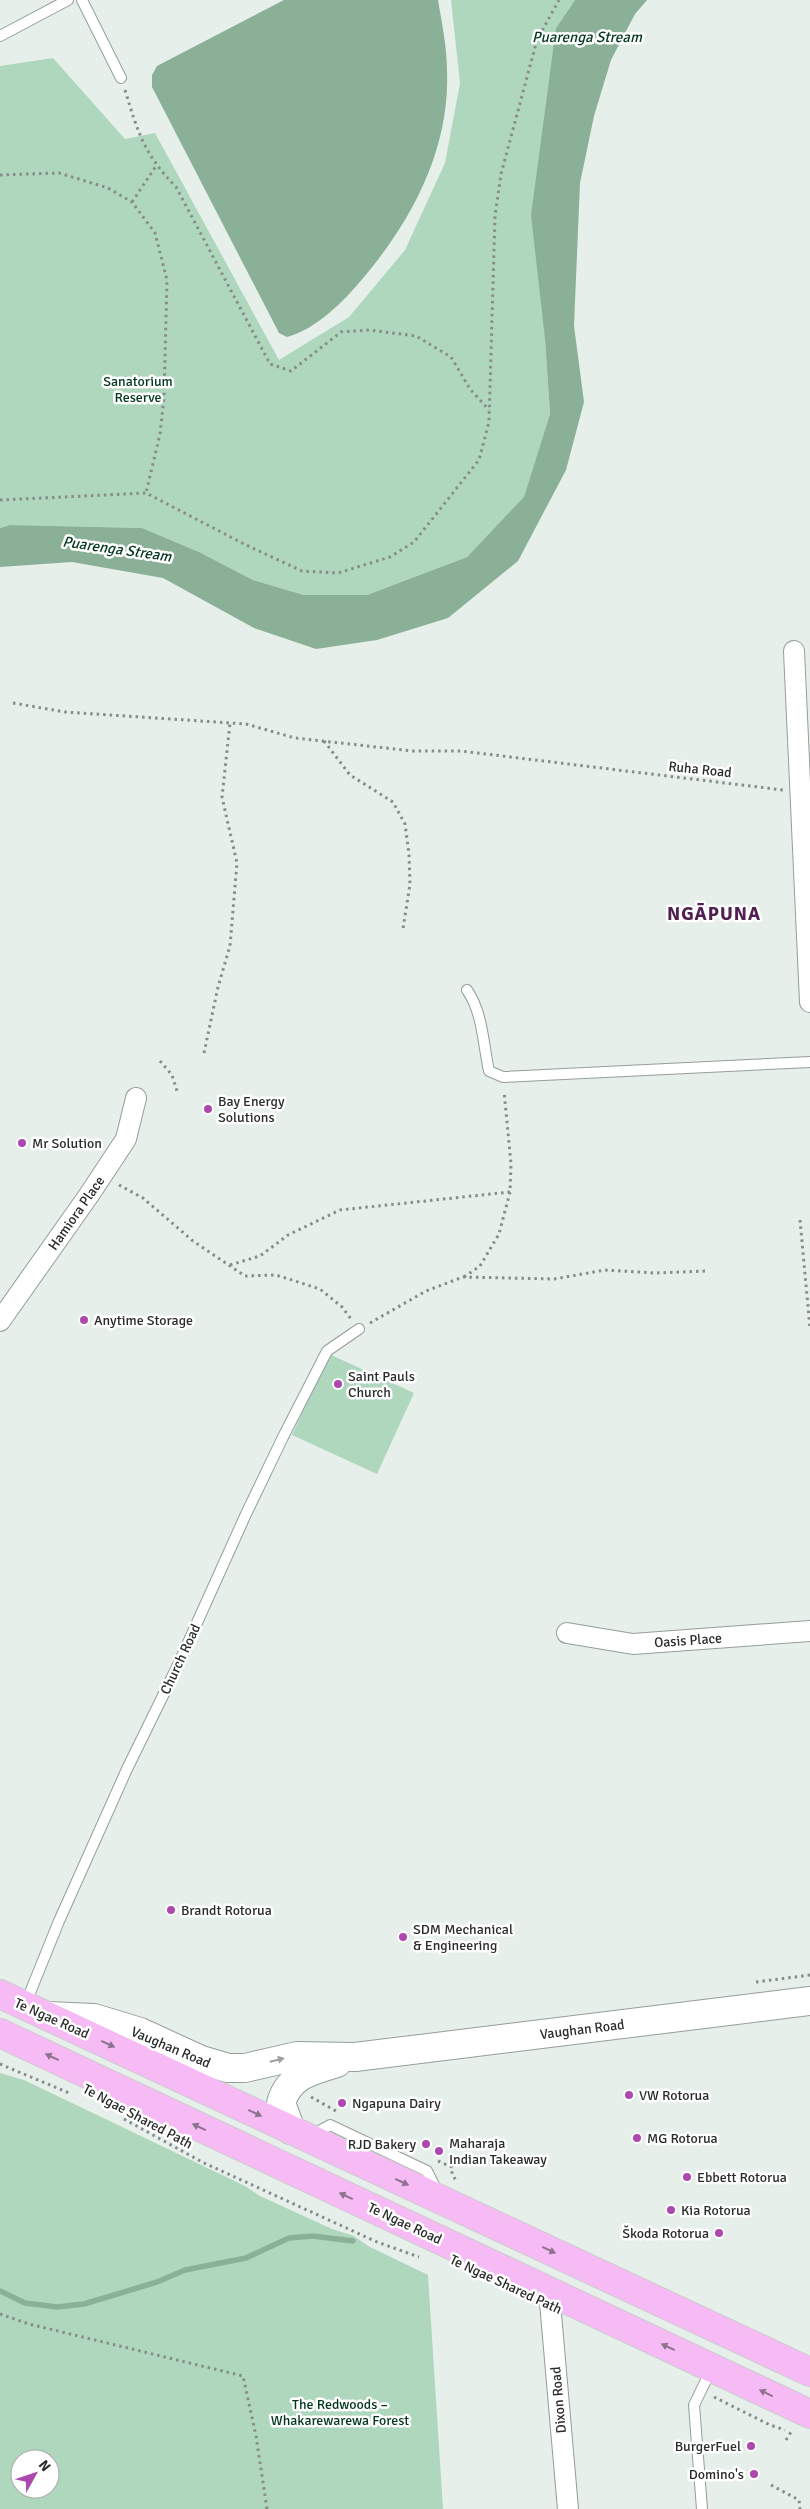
<svg xmlns="http://www.w3.org/2000/svg" width="810" height="2509" viewBox="0 0 810 2509" font-family="Signika,sans-serif">
<style>
.green{fill:#afd7be;fill-rule:evenodd}
.water{fill:#8ab198}
.lines{fill:none;stroke-linecap:round;stroke-linejoin:round}
.stream{stroke:#8ab198;stroke-width:5.5}
.lane-casing{stroke:#959e98;stroke-width:12}
.street-casing{stroke:#959e98;stroke-width:22}
.secondary-casing{stroke:#959e98;stroke-width:30}
.highway-casing{stroke:#cbcccc;stroke-width:30}
.path{stroke:#878d89;stroke-width:3;stroke-dasharray:2.5 4;stroke-linecap:butt}
.lane{stroke:#fff;stroke-width:10}
.street{stroke:#fff;stroke-width:20}
.secondary{stroke:#fff;stroke-width:28}
.highway{stroke:#f6bbf5;stroke-width:28}
.oneway{fill:#8f7490}
.oneway2{fill:#9ea09f}
.poi-dot{fill:#ac48ae;stroke:#fff;stroke-width:2}
.labels{text-anchor:middle;stroke-width:5;stroke-linejoin:round;paint-order:stroke}
.park-label{font-size:14px;fill:#01361e;stroke:#fff}
.street-label{font-size:14px;fill:#282c2a;stroke:#fff}
.poi-label{font-size:14px;fill:#282c2a;stroke:#fff;text-anchor:start}
.water-label{font-size:15px;font-style:italic;fill:#053921;stroke:#fff}
.district-label{font-size:19px;font-weight:bold;letter-spacing:1px;fill:#502051;stroke:#fff}
</style>
<rect width="100%" height="100%" fill="#e6efe9"/>
<g class="green">
<path d="M451 0H575L556 28 545 339 550 414 524 498 467 557 367 595H304L253 580 199 552 142 528 10 525 0 528V66L53 58 125 139 155 133 279 360 349 317 405 250 445 163 460 83Z"/>
<path d="M329 1354 414 1393 377 1474 292 1435Z"/>
<path d="M0 2073 24 2080 245 2186 260 2196 332 2229 354 2236 368 2246 428 2275 443 2509H0ZM20 2459H50V2489H20Z"/>
</g>
<g class="water">
<path d="M284 0H438C442 23 447 48 447 71 450 149 412 220 364 277 344 301 317 329 287 337L279 333 152 87V75L157 66Z"/>
<path d="M575 0H647L635 14 611 60 594 116 580 183 574 326 584 402 566 470 518 561 448 618 377 640 316 649 254 628 163 578 72 562 0 567V528L10 525 142 528 199 552 253 580 304 595H367L467 557 524 497 550 414 545 339 531 215 556 28Z"/>
</g>
<g class="lines">
<path class="stream" d="M0 2291 25 2303 57 2307 84 2304 157 2282 185 2270 246 2258 289 2238 313 2236 353 2241"/>
<defs>
<g id="lane">
<path d="M82 0 121 78"/>
<path d="M0 36 68 0"/>
<path d="M467 990C483 1013 483 1044 489 1071L503 1077 810 1062"/>
<path d="M25 2005 59 1921 127 1769 178 1665 246 1514 283 1437 327 1351 359 1329"/>
<path d="M312 2135 330 2125 427 2171 437 2191"/>
<path d="M702 2509 694 2405 712 2368"/>
</g>
<g id="street">
<path d="M794 651 810 1002"/>
<path d="M0 1321 89 1195 126 1139 136 1098"/>
<path d="M567 1633 633 1644 810 1631"/>
<path d="M549 2291 568 2509"/>
</g>
<g id="secondary">
<path d="M48 2016 94 2018 140 2032 201 2060 228 2068H245L297 2056 355 2057 810 2001"/>
<path d="M291 2130 281 2103C289 2075 312 2071 337 2063"/>
</g>
<g id="highway">
<path d="M0 1994 810 2372"/>
<path d="M0 2033 810 2414"/>
</g>
</defs>
<use href="#lane" class="lane-casing"/>
<use href="#street" class="street-casing"/>
<use href="#secondary" class="secondary-casing"/>
<use href="#highway" class="highway-casing"/>
<g class="path">
<path d="M125 90C138 133 144 154 176 187L270 364 291 371 341 332 369 330 416 336 451 357 470 389 489 410"/>
<path d="M0 175 59 173 108 188 132 202 155 233 167 280 164 397 160 434 146 493"/>
<path d="M132 202 156 166"/>
<path d="M0 500 146 493 246 545 302 571 338 573 390 557 414 542 479 460 489 422 495 216 501 174 537 40 559 0"/>
<path d="M13 703 65 712 246 724 295 738 413 751H461L783 790"/>
<path d="M324 741 350 775 393 802 405 824 409 854 410 884 403 929"/>
<path d="M204 1053 218 987 230 946 237 863 222 797 230 723"/>
<path d="M160 1061 172 1075 177 1091"/>
<path d="M119 1185 143 1198 193 1241 245 1276 276 1275 320 1289 342 1307 351 1319"/>
<path d="M800 1220 810 1328"/>
<path d="M230 1265 260 1256 288 1235 340 1210 510 1192"/>
<path d="M464 1277 480 1266 499 1234 510 1192 511 1164 504 1091"/>
<path d="M370 1323 426 1291 463 1277 554 1279 605 1270 655 1273 707 1271"/>
<path d="M756 1982 810 1975"/>
<path d="M0 2064 69 2093"/>
<path d="M311 2097 336 2111"/>
<path d="M124 2119 202 2162 377 2242 419 2257"/>
<path d="M438 2161 452 2167V2174L457 2182"/>
<path d="M0 2314 29 2324 243 2376 256 2436 267 2509"/>
<path d="M714 2397 770 2425 785 2430"/>
<path d="M786 2440 791 2432"/>
<path d="M771 2485 799 2500 800 2509"/>
</g>
<use href="#lane" class="lane"/>
<use href="#street" class="street"/>
<use href="#secondary" class="secondary"/>
<use href="#highway" class="highway"/>
</g>
<defs><path id="oneway-solid" d="M-6-.8H1V-3.2L6.5 0L1 3.2V.8H-6Z" transform="scale(1.25)"/></defs>
<g class="oneway">
<use href="#oneway-solid" transform="translate(108 2044) rotate(25)"/>
<use href="#oneway-solid" transform="translate(52 2057) rotate(-155)"/>
<use href="#oneway-solid" transform="translate(255 2113) rotate(25)"/>
<use href="#oneway-solid" transform="translate(199 2127) rotate(-155)"/>
<use href="#oneway-solid" transform="translate(402 2182) rotate(25)"/>
<use href="#oneway-solid" transform="translate(346 2196) rotate(-155)"/>
<use href="#oneway-solid" transform="translate(549 2250) rotate(25)"/>
<use href="#oneway-solid" transform="translate(668 2347) rotate(-155)"/>
<use href="#oneway-solid" transform="translate(766 2393) rotate(-154)"/>
</g>
<use class="oneway2" href="#oneway-solid" transform="translate(277 2060) rotate(-14)"/>
<g class="poi-dot">
<circle cx="208" cy="1109" r="5"/>
<circle cx="22" cy="1143" r="5"/>
<circle cx="84" cy="1320" r="5"/>
<circle cx="338" cy="1384" r="5"/>
<circle cx="171" cy="1910" r="5"/>
<circle cx="403" cy="1937" r="5"/>
<circle cx="629" cy="2095" r="5"/>
<circle cx="342" cy="2103" r="5"/>
<circle cx="637" cy="2138" r="5"/>
<circle cx="426" cy="2144" r="5"/>
<circle cx="439" cy="2151" r="5"/>
<circle cx="687" cy="2177" r="5"/>
<circle cx="671" cy="2210" r="5"/>
<circle cx="719" cy="2233" r="5"/>
<circle cx="751" cy="2446" r="5"/>
<circle cx="754" cy="2474" r="5"/>
</g>
<g class="labels">
<g class="park-label">
<text x="138" y="386">Sanatorium<tspan x="138" dy="16">Reserve</tspan></text>
<text x="340" y="2409">The Redwoods –<tspan x="340" dy="16">Whakarewarewa Forest</tspan></text>
</g>
<g class="street-label">
<text transform="translate(700 769) rotate(6)" y="5">Ruha Road</text>
<text transform="translate(76 1213) rotate(-55)" y="5">Hamiora Place</text>
<text transform="translate(688 1640) rotate(-4)" y="5">Oasis Place</text>
<text transform="translate(180 1659) rotate(-65)" y="5">Church Road</text>
<text transform="translate(52 2018) rotate(24)" y="5">Te Ngae Road</text>
<text transform="translate(582 2029) rotate(-7)" y="5">Vaughan Road</text>
<text transform="translate(171 2047) rotate(23)" y="5">Vaughan Road</text>
<text transform="translate(138 2116) rotate(28)" y="5">Te Ngae Shared Path</text>
<text transform="translate(405 2223) rotate(25)" y="5">Te Ngae Road</text>
<text transform="translate(506 2284) rotate(25)" y="5">Te Ngae Shared Path</text>
<text transform="translate(558 2400) rotate(-95)" y="5">Dixon Road</text>
</g>
<g class="poi-label">
<text x="218" y="1106">Bay Energy<tspan x="218" dy="16">Solutions</tspan></text>
<text x="32" y="1148">Mr Solution</text>
<text x="94" y="1325">Anytime Storage</text>
<text x="348" y="1381">Saint Pauls<tspan x="348" dy="16">Church</tspan></text>
<text x="181" y="1915">Brandt Rotorua</text>
<text x="413" y="1934">SDM Mechanical<tspan x="413" dy="16">&amp; Engineering</tspan></text>
<text x="639" y="2100">VW Rotorua</text>
<text x="352" y="2108">Ngapuna Dairy</text>
<text x="647" y="2143">MG Rotorua</text>
<text x="449" y="2148">Maharaja<tspan x="449" dy="16">Indian Takeaway</tspan></text>
<text x="416" y="2149" text-anchor="end">RJD Bakery</text>
<text x="697" y="2182">Ebbett Rotorua</text>
<text x="681" y="2215">Kia Rotorua</text>
<text x="709" y="2238" text-anchor="end">Škoda Rotorua</text>
<text x="741" y="2451" text-anchor="end">BurgerFuel</text>
<text x="744" y="2479" text-anchor="end">Domino's</text>
</g>
<g class="water-label">
<text x="587" y="42">Puarenga Stream</text>
<text transform="translate(117 549) rotate(8)" y="5">Puarenga Stream</text>
</g>
<g class="district-label">
<text x="714" y="920">NGĀPUNA</text>
</g>
</g>
<g transform="translate(35 2474) rotate(50)"><circle r="24" fill="#ffffff" stroke="#a9abaa"/>
<path d="M0-4L9 19L0 12L-9 19Z" fill="#ac48ae"/>
<text y="-8" font-size="14" font-weight="bold" text-anchor="middle" fill="#282c2a">N</text>
</g>
</svg>
